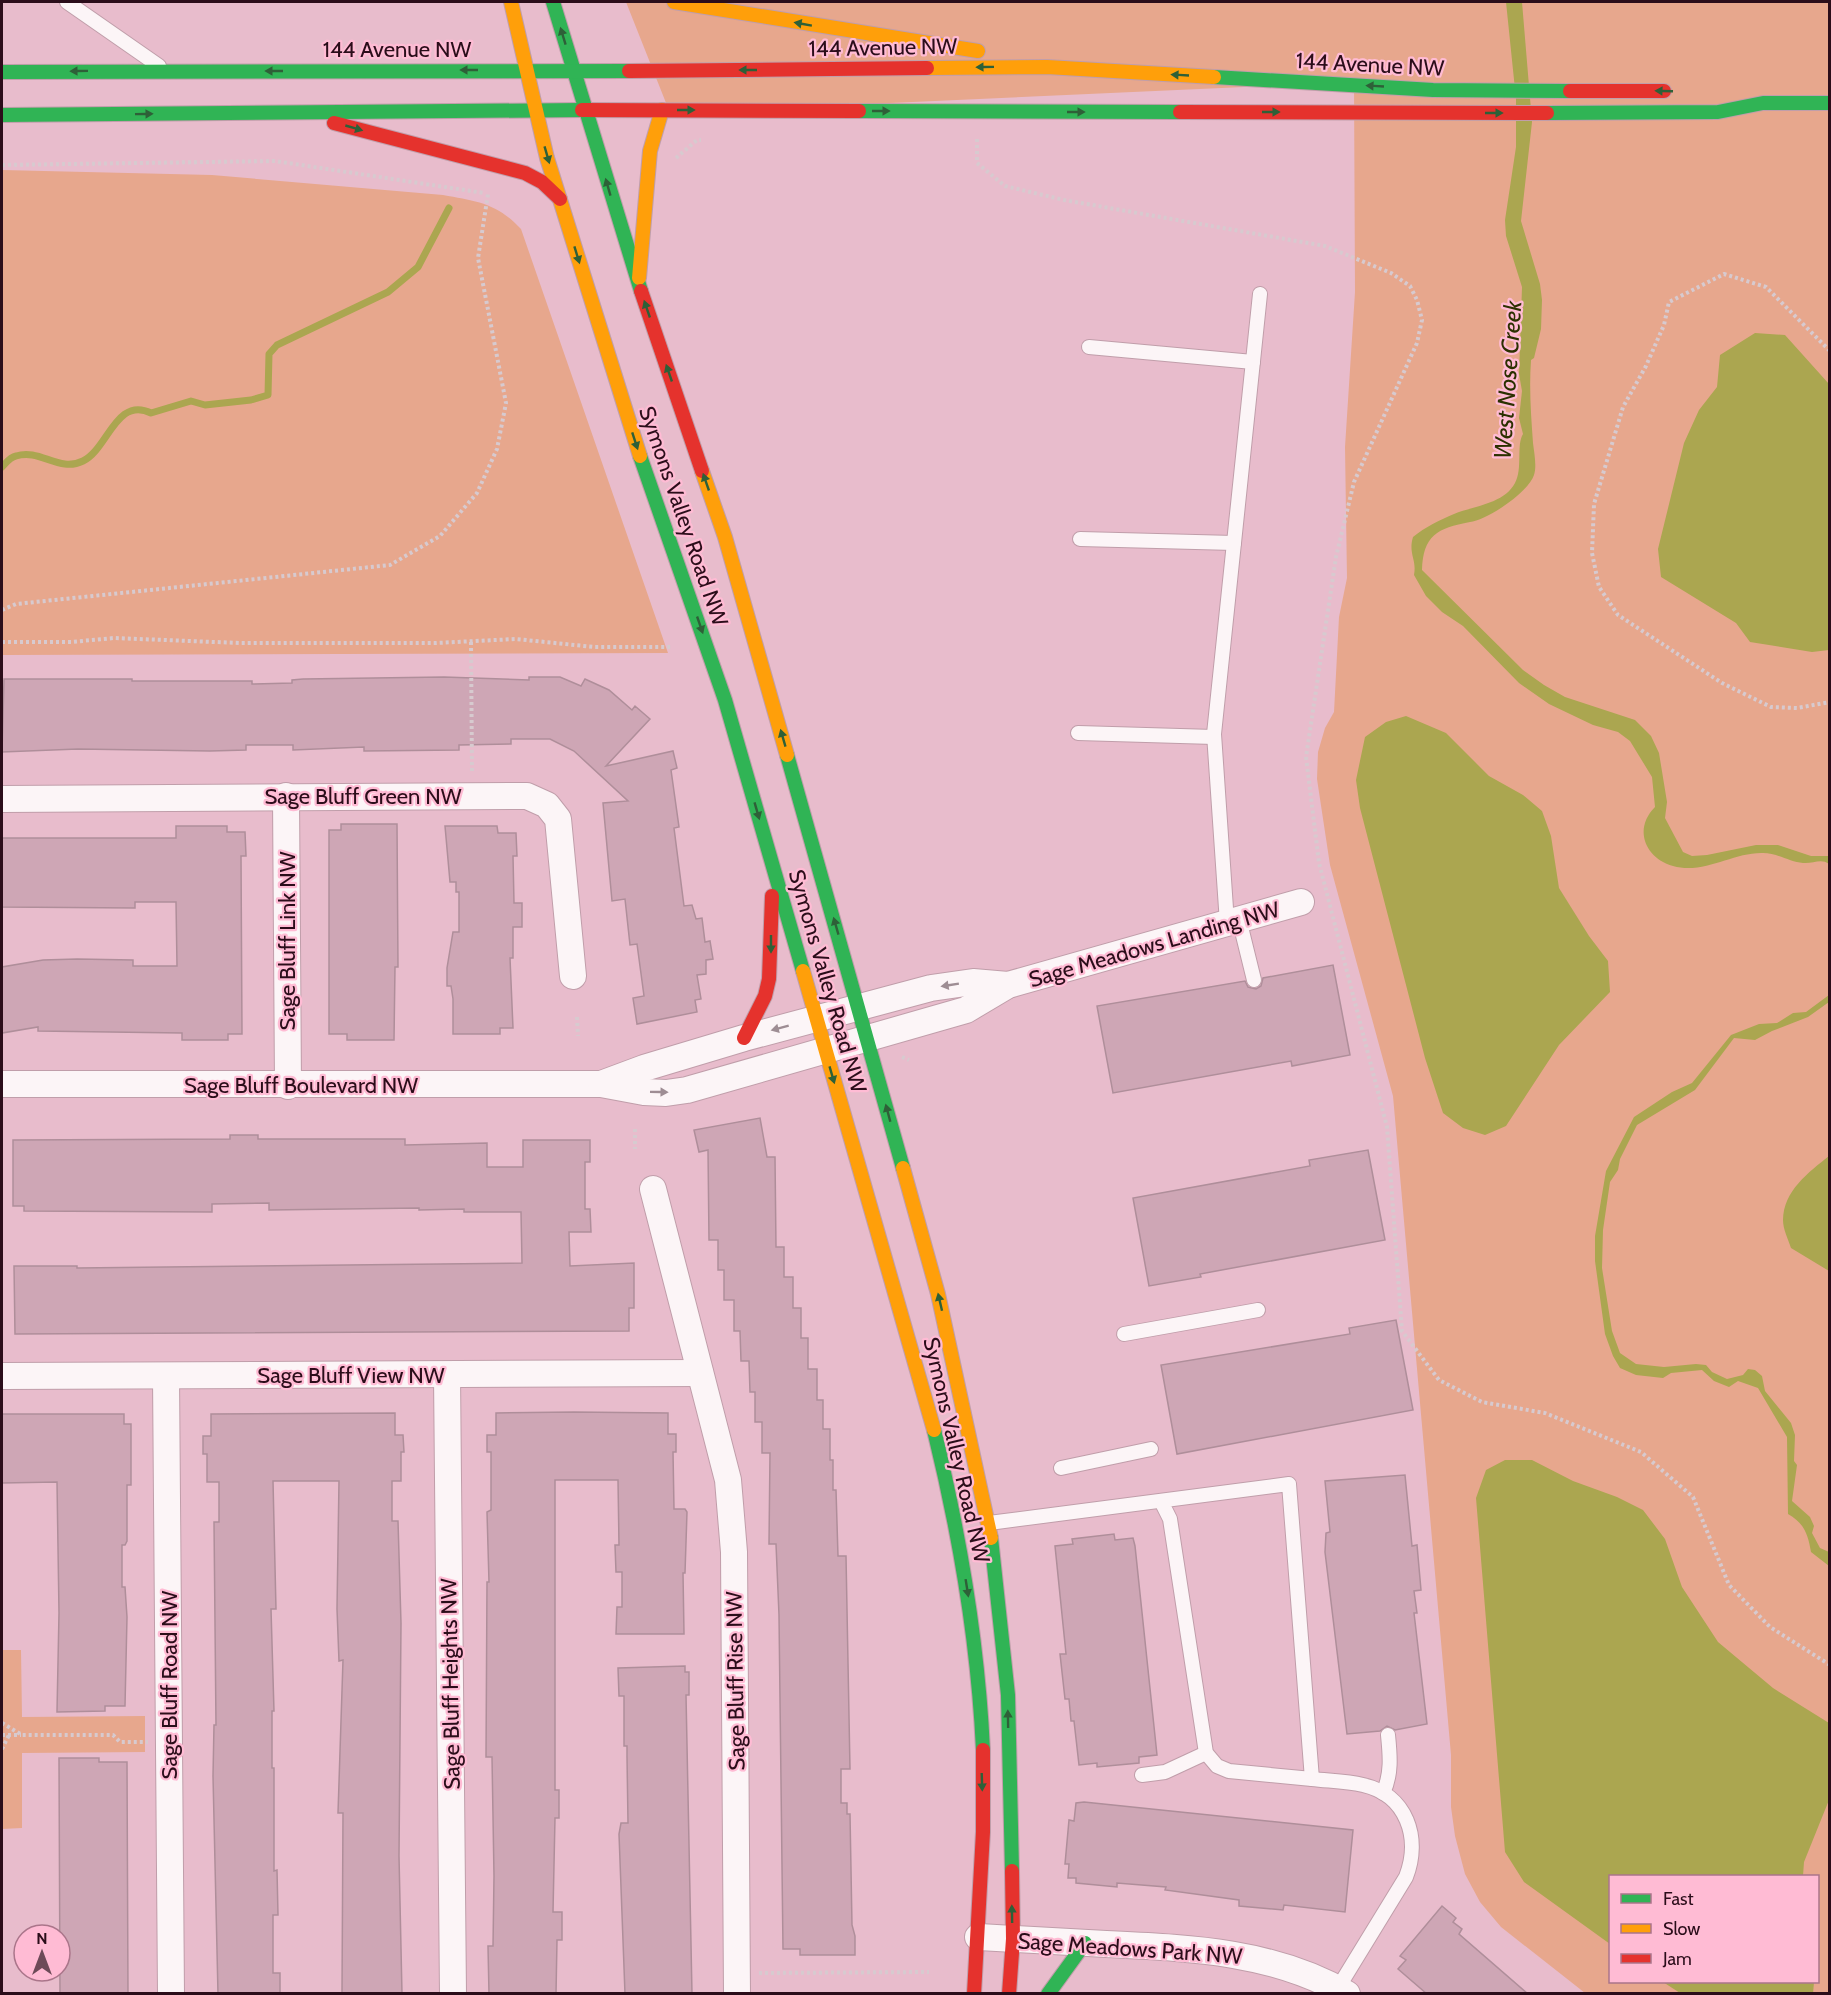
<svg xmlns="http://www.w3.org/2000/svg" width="1831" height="1995" viewBox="0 0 1831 1995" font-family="Cabin,sans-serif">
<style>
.green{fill:#e7a78d;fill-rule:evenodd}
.water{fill:#aba650}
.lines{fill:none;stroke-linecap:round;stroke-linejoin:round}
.stream{stroke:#aba650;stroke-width:7}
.building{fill:#cea6b5;stroke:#af8e9a;stroke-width:1.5}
.lane-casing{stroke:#c09eaa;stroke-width:16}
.street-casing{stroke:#c09eaa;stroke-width:28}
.fast-casing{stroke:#c09eaa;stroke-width:16}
.slow-casing{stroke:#c09eaa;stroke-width:16}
.jam-casing{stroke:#c09eaa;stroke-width:16}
.path{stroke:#d7cacf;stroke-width:4;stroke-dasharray:3 3;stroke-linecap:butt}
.lane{stroke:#fcf5f7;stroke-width:14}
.street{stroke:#fcf5f7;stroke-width:26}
.fast{stroke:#30b455;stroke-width:14}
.slow{stroke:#ff9f0a;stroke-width:14}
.jam{stroke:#e5322d;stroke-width:14}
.oneway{fill:#2e6038}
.oneway2{fill:#9e8d94}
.labels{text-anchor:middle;stroke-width:4.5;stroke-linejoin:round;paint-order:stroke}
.street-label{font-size:22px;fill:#2b0d1a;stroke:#ffbbd4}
.water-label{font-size:24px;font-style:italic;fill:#2c3000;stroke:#ffbbd4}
</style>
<rect width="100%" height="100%" fill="#e8bccc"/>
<g class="green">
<path d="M626 2H1829V1993H1585L1501 1927 1480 1902 1465 1874 1455 1836 1451 1807V1755L1393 1096 1330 865 1317 779 1318 752 1325 728 1334 712 1339 617 1347 578 1345 447 1355 292 1354 82 670 113ZM1610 1876H1818V1982H1610Z"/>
<path d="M2 170 212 175 443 195C476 201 497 203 521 229L668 653 2 655Z"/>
<path d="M2 1650H21L22 1717 145 1716V1752L22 1753V1828L2 1829Z"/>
</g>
<g class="water">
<path d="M1506 2H1522L1532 122 1521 221 1540 284 1542 300 1541 329 1534 358 1531 360C1529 388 1531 415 1533 443 1534 452 1537 466 1534 475 1528 493 1487 520 1470 522 1437 528 1423 536 1422 570L1523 670 1544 685 1565 697 1635 720 1651 736 1659 753 1667 802 1665 818 1683 852 1692 856 1707 855 1756 845H1778L1811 856H1829V864C1821 858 1813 864 1803 863 1790 862 1777 853 1763 853 1733 852 1704 875 1673 866 1645 858 1633 829 1655 807L1652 777 1630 741 1618 732 1593 725 1549 704 1519 683 1463 626 1442 612 1426 596 1414 575C1417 559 1408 554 1413 537 1425 527 1440 520 1454 514 1473 506 1504 504 1515 483 1523 469 1516 445 1523 434L1519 418 1522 391 1519 374 1522 287 1506 236 1505 220 1516 147V99Z"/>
<path d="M1755 333 1785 335 1829 384V650L1812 652 1750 642 1736 623 1661 577 1658 549 1684 443 1699 410 1717 387 1720 355Z"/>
<path d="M1406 716 1446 733 1489 776 1523 795 1542 811 1551 836 1559 888 1589 936 1608 961 1610 992 1559 1045 1506 1126 1485 1135 1463 1128 1443 1113 1425 1058 1360 808 1356 780 1365 737 1386 722Z"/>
<path d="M1829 995V1002L1808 1017 1772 1031 1755 1040 1734 1038 1695 1090 1637 1125 1620 1159 1618 1170 1610 1182 1603 1230 1602 1268 1612 1331 1620 1353 1636 1364 1664 1367 1696 1364 1706 1365 1712 1372 1727 1379 1743 1375 1748 1369 1755 1370 1762 1376 1765 1391 1791 1423 1795 1435 1794 1461 1797 1465 1792 1501 1810 1517 1814 1526 1812 1533 1820 1548 1829 1552V1566L1811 1552C1808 1534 1804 1523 1788 1514L1787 1437 1758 1388 1738 1381 1729 1387 1714 1381 1702 1370 1671 1373 1663 1378 1636 1375 1620 1368 1613 1356 1605 1334 1595 1261V1236L1606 1171 1634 1117 1672 1092 1692 1083 1731 1035 1759 1024 1777 1023 1793 1013 1806 1012Z"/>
<path d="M1829 1156V1271L1791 1248C1788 1239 1783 1229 1783 1220 1783 1191 1809 1172 1829 1156Z"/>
<path d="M1505 1460H1532L1573 1481 1617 1497 1643 1510 1665 1539 1682 1587 1718 1642 1773 1688 1829 1723V1800L1804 1862 1803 1876H1610V1944L1524 1882 1505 1852 1476 1498 1486 1470Z"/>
<path d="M1663 1982H1814L1813 1994 1680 1993Z"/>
</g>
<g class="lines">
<path class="stream" d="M2 467C6 463 10 457 16 456 40 448 59 473 83 461 108 449 116 396 151 413L191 401 205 405 251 400 268 395 269 354 277 345 388 292 418 267 449 208"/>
</g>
<g class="building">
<path d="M444 677 529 680V677H560L581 686 585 679 609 690 632 710 635 706 650 719 606 766 673 751 677 768 671 770 679 827 674 828 684 906 692 905 696 919 702 918 705 942 710 941 713 959 706 960V974L697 975 701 999 695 1000 697 1012 637 1024 633 998 644 996 637 944 630 945 625 899 612 901 603 803 628 801 574 751 550 739H511V744L459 745V750L364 751V747L293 750V745H246V750L210 751 78 749 2 752 4 679H132V681H252V684L292 683V680L303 679Z"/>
<path d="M341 824H397L398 967H395L394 1040H347V1034H329V830H341Z"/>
<path d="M176 826H227V832H245L246 856H241L242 1034H228V1040H182V1033L38 1031V1027L2 1033V967L43 960 77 959 133 960V966H177L176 902H135V908L2 907V838H176Z"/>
<path d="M445 826H497L498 833H516L517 856H513L514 903H522V927H513V958H510L513 1028H500V1034H453V999L451 986H447V968L453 932H459V892H456V882H450Z"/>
<path d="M1333 965 1350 1055 1292 1066 1291 1061 1113 1093 1097 1006 1245 981 1248 987 1256 989 1261 986 1263 978Z"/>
<path d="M760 1118 767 1157H775L776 1247H784V1277H793V1308H801V1338H808V1369H817V1400H823V1429H830V1460H833V1490H836L838 1556H846L850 1769H841V1803H847V1814H850L852 1925 855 1936V1955H800V1949H783L779 1615 776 1544H769L770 1453H762V1422H755V1392H750L749 1361H741L740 1331H734V1300H724V1270H718V1240H709L708 1150 699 1152 694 1130Z"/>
<path d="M230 1135H258V1139H405V1145L487 1143V1167H523V1140H590V1162H585V1209H590L591 1232H569L570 1266 634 1263V1308H629V1331L15 1334 14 1266H77V1268L522 1263 521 1212H464V1209L419 1210V1208L269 1210V1203L212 1204V1212L24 1211V1206H13V1140L230 1139Z"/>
<path d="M1368 1150 1385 1240 1200 1274 1201 1277 1149 1286 1133 1198 1310 1166 1309 1160Z"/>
<path d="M1396 1320 1413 1410 1177 1454 1161 1365 1350 1334 1349 1328Z"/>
<path d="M574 1412 668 1413V1434H676V1452H673L674 1509H685L687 1512 685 1573H683L684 1634H616L617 1607H622V1572H616L615 1545H619L618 1480H555V1790H559V1818H555L553 1912H562V1940H557L556 1994H489L488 1946H493L494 1876 492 1757H486L487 1582H489L487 1512 491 1510V1452H487V1435H496V1413Z"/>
<path d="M395 1413V1435H403L404 1452H401V1481H392V1521H398L401 1623 399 1856 402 1994H342L343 1813H338L343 1660 339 1661 337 1609 339 1481H273L276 1609H271L274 1711H272V1768H274V1871L277 1870 278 1915H273V1973H280V1994H218L213 1776 214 1725H216L214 1522H219V1482H207V1454H203V1436H211V1414Z"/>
<path d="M2 1414H124V1424H131V1485H127V1541L125 1545H122V1587H125L127 1617 125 1706H105V1711L57 1712 59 1613 57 1482 2 1483Z"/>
<path d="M1405 1475 1412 1546 1417 1545 1421 1590 1414 1591 1417 1613H1414L1427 1724 1395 1730 1387 1726 1380 1731 1347 1734 1325 1552 1326 1533 1330 1532 1325 1481Z"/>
<path d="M1114 1534 1115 1540 1133 1538 1135 1546 1157 1755 1139 1757V1763L1097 1767V1763L1079 1765 1074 1721H1071L1069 1699H1065L1060 1654H1066L1055 1546 1073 1544 1072 1539Z"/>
<path d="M685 1666V1672H689V1695H686L692 1994H625L619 1834 621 1823H628L627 1756V1746H624V1696H619L618 1668Z"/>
<path d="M59 1758H99V1762H127L128 1994H60Z"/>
<path d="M1084 1802 1353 1830 1345 1912 1284 1905 1283 1910 1239 1906V1900L1165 1890 1166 1887 1117 1883V1887L1076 1883V1878H1068L1069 1864H1065L1069 1820 1074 1821 1076 1803Z"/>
<path d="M1442 1906 1456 1918 1453 1922 1462 1929 1459 1934 1528 1994H1427L1398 1969 1406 1960 1400 1956Z"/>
</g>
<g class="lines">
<defs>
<g id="lane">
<path d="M67 2 159 66"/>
<path d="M1089 347 1253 362"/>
<path d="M1080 539 1234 543"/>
<path d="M1078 733 1214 737"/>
<path d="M1239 919 1254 980"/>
<path d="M1227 923 1214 734 1260 294"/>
<path d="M1124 1334 1258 1310"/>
<path d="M1061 1468 1151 1449"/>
<path d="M989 1523 1289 1484 1312 1779 1229 1771 1217 1766 1206 1753 1170 1519 1162 1503"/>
<path d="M1142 1775 1165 1772 1206 1753"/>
<path d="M1312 1779C1329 1781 1346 1781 1363 1785 1407 1795 1421 1838 1406 1877L1338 1988"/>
<path d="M1383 1793C1392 1774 1390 1755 1388 1735"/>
</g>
<g id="street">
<path d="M286 796 288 1086"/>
<path d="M2 799 527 796 547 805 558 819 573 976"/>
<path d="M2 1084H601L644 1092 666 1093 687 1090 966 1010 1008 985 1301 902"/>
<path d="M601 1084 644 1068 744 1038 931 988 973 982 1008 985"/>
<path d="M653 1189 728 1480 734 1552 737 1994"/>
<path d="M447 1375 453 1994"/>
<path d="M2 1376 700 1373"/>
<path d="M166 1376 171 1994"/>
<path d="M978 1937C1021 1939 1064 1942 1106 1944 1190 1948 1273 1951 1347 1994"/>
</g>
<g id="fast">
<path d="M553 2 641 291"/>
<path d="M2 72 629 71"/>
<path d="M1214 77 1433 90 1570 91"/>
<path d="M859 111 1180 112"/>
<path d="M1547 113 1718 112 1763 103H1830"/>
<path d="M2 115 582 110"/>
<path d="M640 456 725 700 803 971"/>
<path d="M787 755 903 1168"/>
<path d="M934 1430C960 1536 978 1641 983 1750"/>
<path d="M991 1538 1008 1695 1012 1871"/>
<path d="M1048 1994 1085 1943"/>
</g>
<g id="slow">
<path d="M511 2 547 158 640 456"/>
<path d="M674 2 978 51"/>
<path d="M927 68 1047 67 1214 77"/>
<path d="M639 278 650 151 662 110"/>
<path d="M702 471 725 537 787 755"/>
<path d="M803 971 934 1430"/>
<path d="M903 1168 938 1294 991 1538"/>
</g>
<g id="jam">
<path d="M629 71 927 68"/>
<path d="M1570 91H1664"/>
<path d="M582 110 859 111"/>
<path d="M1180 112 1547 113"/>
<path d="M334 123 525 173 542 182 560 199"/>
<path d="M641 291 702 471"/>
<path d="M744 1038 765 996 769 979 772 896"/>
<path d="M974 1994 983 1832V1750"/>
<path d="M1009 1994 1013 1939 1012 1871"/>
</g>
</defs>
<use href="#lane" class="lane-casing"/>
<use href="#street" class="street-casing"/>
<use href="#fast" class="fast-casing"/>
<use href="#slow" class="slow-casing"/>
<use href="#jam" class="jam-casing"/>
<g class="path">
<path d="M977 139V163L1005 186 1064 200 1325 246 1391 273 1410 286 1417 300 1422 320 1417 343 1354 482 1336 557 1306 757 1319 863 1387 1127 1402 1331 1439 1380 1482 1402 1545 1413 1641 1452 1693 1497 1729 1585 1770 1627 1830 1665"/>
<path d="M676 158 697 140H701"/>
<path d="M2 165 275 161 484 193"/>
<path d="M1830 351 1766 287 1724 274 1669 302 1664 325 1646 366 1623 407 1594 504 1592 553 1599 587 1618 615 1722 683 1771 707 1797 708 1830 702"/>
<path d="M2 610 16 604 390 565 440 536 477 493 497 449 506 403 478 258 488 194"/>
<path d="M2 642H71L114 638 240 643H436L516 639 594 647H672"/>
<path d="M471 642 472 772"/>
<path d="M577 1017 578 1036"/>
<path d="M902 1057 909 1060"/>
<path d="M635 1129V1149"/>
<path d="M2 1723 22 1735H113L120 1742H148"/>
<path d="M2 1735H21"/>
<path d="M2 1749 9 1735"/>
<path d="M759 1973 929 1972"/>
</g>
<use href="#lane" class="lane"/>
<use href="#street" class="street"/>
<use href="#fast" class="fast"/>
<use href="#slow" class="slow"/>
<use href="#jam" class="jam"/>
</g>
<defs><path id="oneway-solid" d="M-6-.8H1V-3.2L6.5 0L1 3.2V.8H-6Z" transform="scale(1.5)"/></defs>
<g class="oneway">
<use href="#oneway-solid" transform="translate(803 24) rotate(-170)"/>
<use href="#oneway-solid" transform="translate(563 36) rotate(-107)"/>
<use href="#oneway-solid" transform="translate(985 67) rotate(179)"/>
<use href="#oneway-solid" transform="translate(469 70) rotate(180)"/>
<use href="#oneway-solid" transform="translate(748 70) rotate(180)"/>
<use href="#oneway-solid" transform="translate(79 71) rotate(179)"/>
<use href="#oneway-solid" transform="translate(274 71) rotate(180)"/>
<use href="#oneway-solid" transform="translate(1180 75) rotate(-177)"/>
<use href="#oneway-solid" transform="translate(1375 86) rotate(-177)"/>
<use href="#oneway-solid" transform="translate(1664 91) rotate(-178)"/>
<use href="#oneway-solid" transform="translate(686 110)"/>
<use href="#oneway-solid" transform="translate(881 111)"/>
<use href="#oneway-solid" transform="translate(1076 112)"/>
<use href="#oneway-solid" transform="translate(1271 112)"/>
<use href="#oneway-solid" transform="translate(1494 113)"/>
<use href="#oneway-solid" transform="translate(144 114) rotate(-1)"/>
<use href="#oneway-solid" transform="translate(354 128) rotate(16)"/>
<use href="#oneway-solid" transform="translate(547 155) rotate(74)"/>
<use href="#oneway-solid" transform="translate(608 187) rotate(-106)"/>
<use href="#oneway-solid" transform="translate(577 255) rotate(73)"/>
<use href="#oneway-solid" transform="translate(647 309) rotate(-109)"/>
<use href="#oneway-solid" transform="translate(669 373) rotate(-109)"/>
<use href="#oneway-solid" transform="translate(635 441) rotate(72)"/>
<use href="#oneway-solid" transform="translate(706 482) rotate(-109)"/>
<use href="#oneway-solid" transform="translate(700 625) rotate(71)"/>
<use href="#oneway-solid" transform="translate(783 738) rotate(-106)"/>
<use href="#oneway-solid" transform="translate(757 811) rotate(74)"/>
<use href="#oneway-solid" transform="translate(836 926) rotate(-106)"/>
<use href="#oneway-solid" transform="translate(771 944) rotate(90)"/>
<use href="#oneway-solid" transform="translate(832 1075) rotate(74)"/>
<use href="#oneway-solid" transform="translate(888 1113) rotate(-105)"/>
<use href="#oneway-solid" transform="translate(940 1302) rotate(-103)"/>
<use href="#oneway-solid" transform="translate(967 1588) rotate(81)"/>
<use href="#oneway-solid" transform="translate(1008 1719) rotate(-91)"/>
<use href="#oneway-solid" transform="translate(982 1782) rotate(88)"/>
<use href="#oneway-solid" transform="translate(1012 1914) rotate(-91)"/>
</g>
<g class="oneway2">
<use href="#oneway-solid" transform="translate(950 985) rotate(171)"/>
<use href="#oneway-solid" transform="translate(780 1028) rotate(165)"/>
<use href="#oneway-solid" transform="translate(659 1092) rotate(1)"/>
</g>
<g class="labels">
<g class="street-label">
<text transform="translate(883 47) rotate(-1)" y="8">144 Avenue NW</text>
<text x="397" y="57">144 Avenue NW</text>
<text transform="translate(1370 64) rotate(3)" y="8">144 Avenue NW</text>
<text transform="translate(684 516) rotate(71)" y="8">Symons Valley Road NW</text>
<text x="363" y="804">Sage Bluff Green NW</text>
<text transform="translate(287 941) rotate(-90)" y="8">Sage Bluff Link NW</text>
<text transform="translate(1154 944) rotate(-16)" y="8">Sage Meadows Landing NW</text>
<text transform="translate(828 981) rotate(74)" y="8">Symons Valley Road NW</text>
<text x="301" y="1093">Sage Bluff Boulevard NW</text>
<text x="351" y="1383">Sage Bluff View NW</text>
<text transform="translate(957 1450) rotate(77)" y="8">Symons Valley Road NW</text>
<text transform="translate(735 1681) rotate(-91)" y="8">Sage Bluff Rise NW</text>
<text transform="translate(450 1684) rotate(-91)" y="8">Sage Bluff Heights NW</text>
<text transform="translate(169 1685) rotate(-90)" y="8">Sage Bluff Road NW</text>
<text transform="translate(1130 1948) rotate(4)" y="8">Sage Meadows Park NW</text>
</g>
<g class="water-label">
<text transform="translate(1508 380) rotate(-86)" y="8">West Nose Creek</text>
</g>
</g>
<rect width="1831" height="1995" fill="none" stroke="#2b0d1a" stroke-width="6"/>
<rect x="1609" y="1875" width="210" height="108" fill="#ffbbd4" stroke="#aa758a" stroke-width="1.5"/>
<rect x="1621" y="1894" width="30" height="9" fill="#30b455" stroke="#aa758a" stroke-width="1.5"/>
<text x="1663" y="1905" font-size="18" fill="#2b0d1a">Fast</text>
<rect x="1621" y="1924" width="30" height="9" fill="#ff9f0a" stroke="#aa758a" stroke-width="1.5"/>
<text x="1663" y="1935" font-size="18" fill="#2b0d1a">Slow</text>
<rect x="1621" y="1954" width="30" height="9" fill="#e5322d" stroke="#aa758a" stroke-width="1.5"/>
<text x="1663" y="1965" font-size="18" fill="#2b0d1a">Jam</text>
<g transform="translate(42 1953)"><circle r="28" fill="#ffbbd4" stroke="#aa758a" stroke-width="1.5"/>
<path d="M0-4.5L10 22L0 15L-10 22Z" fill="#6d4a58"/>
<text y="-9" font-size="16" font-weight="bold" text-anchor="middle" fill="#2b0d1a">N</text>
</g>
</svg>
